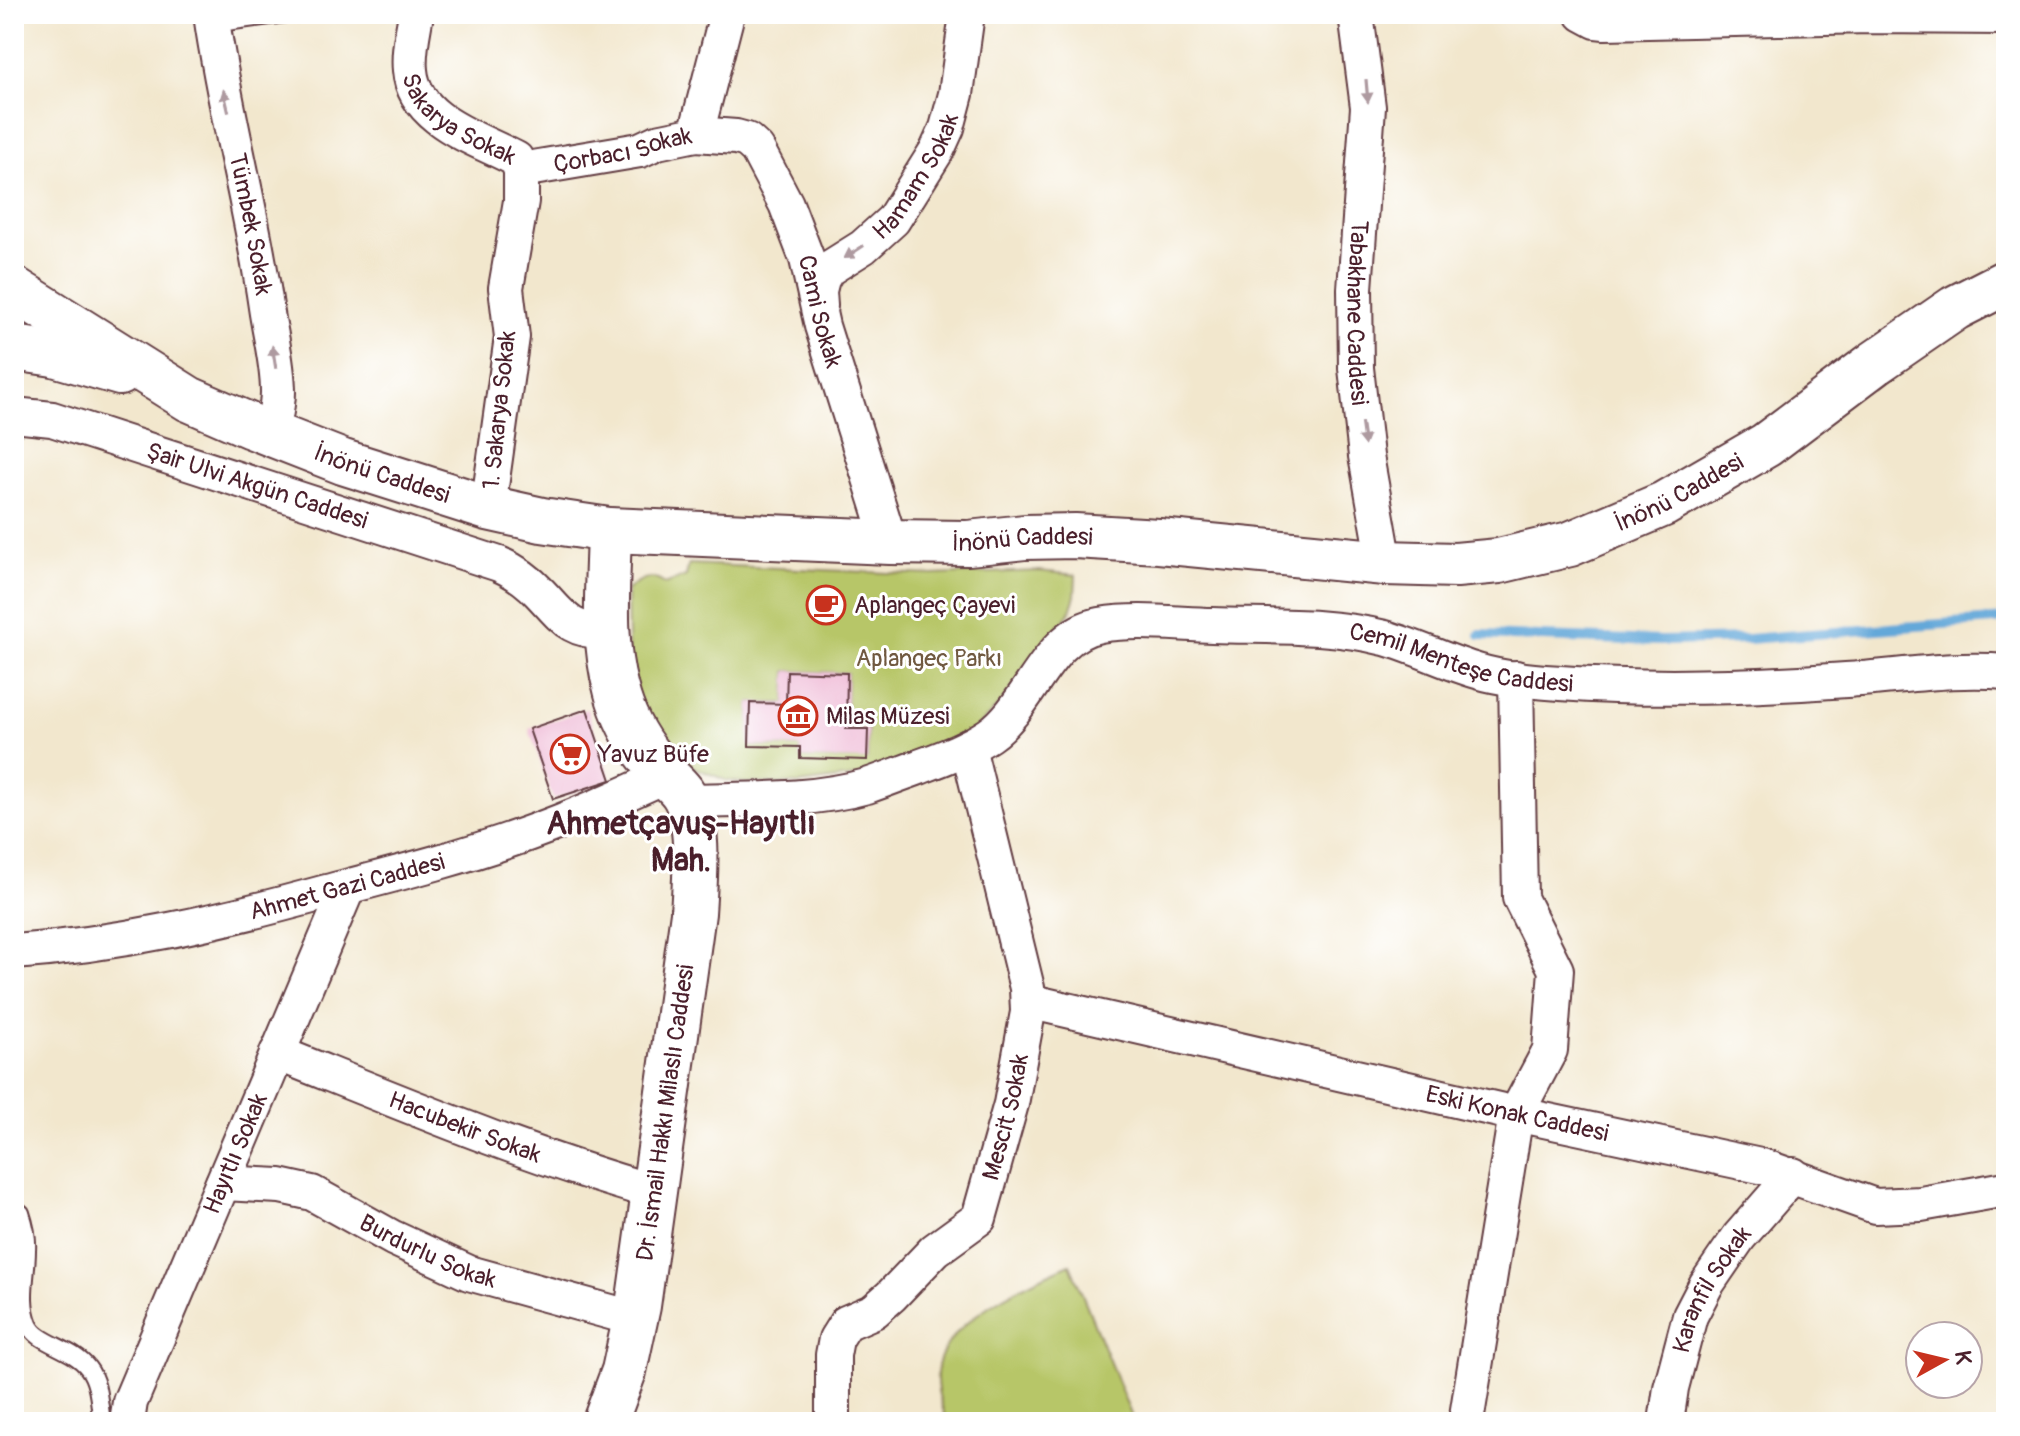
<svg xmlns="http://www.w3.org/2000/svg" width="2020" height="1436" viewBox="0 0 2020 1436" font-family="Pangolin,sans-serif">
<style>
.green{fill:#b7c668;stroke:#80724a;stroke-width:2;fill-rule:evenodd}
.lines{fill:none;stroke-linecap:round;stroke-linejoin:round}
.stream{stroke:#64a8d9;stroke-width:10}
.building{fill:#ecadcf}
.lane-casing{stroke:#633d43;stroke-width:20}
.street-casing{stroke:#633d43;stroke-width:38}
.secondary-casing{stroke:#633d43;stroke-width:48}
.lane{stroke:#fff;stroke-width:16}
.street{stroke:#fff;stroke-width:34}
.secondary{stroke:#fff;stroke-width:44}
.oneway{fill:#ae9aa0}
.labels{text-anchor:middle;stroke-width:6;stroke-linejoin:round;paint-order:stroke}
.street-label{font-size:24px;fill:#4a1f2b;stroke:#fff}
.poi-label{font-size:24px;fill:#4a1f2b;stroke:#fff;text-anchor:start}
.park-label{font-size:24px;fill:#705940;stroke:#fff}
.district-label{font-size:32px;font-weight:bold;fill:#4a1f2b;stroke:#fff}
</style>
<rect width="100%" height="100%" fill="#fff"/>
<filter id="ink" filterUnits="userSpaceOnUse"><feTurbulence type="fractalNoise" baseFrequency=".0125" numOctaves="2"/><feDisplacementMap in="SourceGraphic" scale="16" xChannelSelector="R" yChannelSelector="G"/><feConvolveMatrix kernelMatrix="1 2 1 2 8 2 1 2 1" color-interpolation-filters="sRGB"/></filter>
<filter id="wash" filterUnits="userSpaceOnUse"><feTurbulence type="fractalNoise" baseFrequency=".006" numOctaves="4" result="noise"/><feDisplacementMap in="SourceGraphic" scale="32" xChannelSelector="R" yChannelSelector="G"/><feGaussianBlur stdDeviation="1.8" result="paint"/><feColorMatrix in="noise" values="0 0 0 0 0 0 0 0 0 0 0 0 0 0 0 0 0 1.4 0 .05"/><feComposite in="paint" operator="in"/></filter>
<g filter="url(#wash)">
<rect width="100%" height="100%" fill="#f2e7cd"/>
<g class="green">
<path d="M689 564 932 575 1039 571 1076 575 1075 596 1069 614 1001 703 974 730 875 774 800 784 743 783 725 780 672 758 629 685 627 590C640 579 650 573 665 584L686 576ZM787 671 847 673 846 729H868L867 759 801 758 800 747 750 746V703H786Z"/>
<path d="M1070 1264 1134 1422H947C942 1405 936 1392 937 1374 939 1322 1028 1282 1070 1264Z"/>
</g>
<g class="lines">
<path class="stream" d="M1480 635 1662 641 1748 639 2006 619"/>
</g>
<g id="blocks">
<g class="building">
<path d="M787 671 847 673 846 729H868L867 760 800 758V747L749 746 750 703 786 704Z"/>
<path d="M587 709 611 780 553 799 529 729Z"/>
</g>
</g>
</g>
<g filter="url(#ink)">
<use href="#blocks" fill-opacity="0" stroke="#633d43" stroke-width="2"/>
<g class="lines">
<defs>
<g id="lane">
<path d="M212 24 285 14"/>
<path d="M14 1208 21 1213C25 1225 28 1237 27 1250 27 1275 19 1300 29 1324 37 1344 72 1347 88 1368 99 1382 99 1404 102 1422"/>
</g>
<g id="street">
<path id="s1" d="M211 14C225 113 252 209 266 307 270 335 278 363 278 392 278 406 274 420 272 434"/>
<path id="s2" d="M416 14C413 32 408 52 410 70 414 121 477 138 516 159L521 170V201L506 288 512 337 488 508"/>
<path id="s3" d="M1356 14 1368 107 1355 289 1356 368 1366 456 1385 563"/>
<path d="M1583 14 1596 21 1605 22 1870 16 2006 17"/>
<path id="s4" d="M696 134 736 137 747 140 757 149 786 204 807 259 822 326 890 542"/>
<path id="s5" d="M521 170 640 150 657 142 696 134 727 14"/>
<path id="s6" d="M820 306 819 291 822 279 828 269 863 247 893 220 937 150 947 128 956 94 967 14"/>
<path id="s7" d="M14 415 52 419 499 564C515 571 528 580 540 593 563 617 570 632 607 631"/>
<path id="s8" d="M686 801C745 799 809 802 867 786 885 780 902 773 919 767 943 758 968 749 989 735 1032 705 1046 634 1100 625 1136 619 1175 624 1212 625 1269 627 1329 624 1385 638 1417 647 1446 662 1477 671 1503 679 1533 681 1560 683 1655 690 1751 687 1846 680 1898 677 1954 667 2006 672"/>
<path id="s9" d="M14 952C120 944 221 921 323 893 392 875 460 858 527 834 575 817 621 796 667 775"/>
<path id="s10" d="M1028 1001 1516 1114 1765 1167 1875 1206 1921 1204 2006 1189"/>
<path id="s11" d="M277 1053C402 1103 525 1155 654 1192"/>
<path id="s12" d="M223 1183 280 1186 312 1193 393 1238 469 1273 636 1319"/>
<path id="s13" d="M127 1422 130 1402 348 887"/>
<path id="s14" d="M833 1422V1355L836 1339 846 1323 874 1311 891 1296 935 1250 979 1218 1011 1104 1028 1012 1027 988 968 747"/>
<path d="M1466 1422 1516 1114 1550 1050 1556 970 1520 898 1516 678"/>
<path id="s15" d="M1666 1422 1671 1388 1690 1316 1706 1285 1739 1237 1793 1175"/>
</g>
<g id="secondary">
<path id="s16" d="M14 289 189 399 251 426 343 462 488 508 542 520 609 530 890 542 968 543 1025 537 1075 536 1159 541 1385 563 1456 565 1499 561 1570 544 1664 504 1766 445 1875 363 1955 308 2006 282"/>
<path d="M14 348 54 354 120 373"/>
<path id="s17" d="M605 1422 624 1371 638 1306 693 913C695 881 701 819 682 792 673 780 660 772 652 760 636 740 622 714 616 689 602 638 608 583 609 530"/>
</g>
</defs>
<use href="#lane" class="lane-casing"/>
<use href="#street" class="street-casing"/>
<use href="#secondary" class="secondary-casing"/>
<use href="#lane" class="lane"/>
<use href="#street" class="street"/>
<use href="#secondary" class="secondary"/>
</g>
<defs><path id="oneway-solid" d="M-6-.8H1V-3.2L6.5 0L1 3.2V.8H-6Z" transform="scale(2)"/></defs>
<g class="oneway">
<use href="#oneway-solid" transform="translate(1367 91) rotate(85)"/>
<use href="#oneway-solid" transform="translate(226 101) rotate(-103)"/>
<use href="#oneway-solid" transform="translate(854 252) rotate(147)"/>
<use href="#oneway-solid" transform="translate(274 357) rotate(-99)"/>
<use href="#oneway-solid" transform="translate(1363 434) rotate(82)"/>
</g>
</g>
<defs>
<symbol id="cafe-ring" viewBox="-11 -11 22 22"><circle r="9.5" fill="#fff" stroke="#c8321e" stroke-width="1.5"/><path d="M-5.5-4.5H6V0H3Q3 3.5 0 3.5H-2.5Q-5.5 3.5-5.5 0ZM3-3.2v2h1.7v-2ZM-6 4.5H4V6H-6Z" fill="#c8321e"/></symbol>
<symbol id="museum-ring" viewBox="-11 -11 22 22"><circle r="9.5" fill="#fff" stroke="#c8321e" stroke-width="1.5"/><path d="M0-6L6-3V-2H-6V-3ZM-5-1h2V3h-2ZM-1-1h2V3h-2ZM3-1h2V3H3ZM-6 4H6V6H-6Z" fill="#c8321e"/></symbol>
<symbol id="supermarket-ring" viewBox="-11 -11 22 22"><circle r="9.5" fill="#fff" stroke="#c8321e" stroke-width="1.5"/><path d="M-6-5.5h2.5l.6 2H6L4.5 2H-2.5L-4.4-4H-6ZM-1.5 3.2a1.3 1.3 0 1 0 .1 0ZM3 3.2a1.3 1.3 0 1 0 .1 0Z" fill="#c8321e"/></symbol>
</defs>
<g fill-rule="evenodd">
<use href="#cafe-ring" x="804" y="583" width="44" height="44"/>
<use href="#museum-ring" x="776" y="694" width="44" height="44"/>
<use href="#supermarket-ring" x="548" y="732" width="44" height="44"/>
</g>
<g class="labels">
<g class="street-label">
<text dy="8" stroke="none"><textPath href="#s2" startOffset="130">Sakarya Sokak</textPath></text>
<text dy="8" stroke="none"><textPath href="#s5" startOffset="104">Çorbacı Sokak</textPath></text>
<text dy="8" stroke="none"><textPath href="#s6" startOffset="170">Hamam Sokak</textPath></text>
<text dy="8" stroke="none"><textPath href="#s1" startOffset="214">Tümbek Sokak</textPath></text>
<text dy="8" stroke="none"><textPath href="#s4" startOffset="240">Cami Sokak</textPath></text>
<text dy="8" stroke="none"><textPath href="#s3" startOffset="300">Tabakhane Caddesi</textPath></text>
<text transform="translate(499 410) rotate(-84)" y="8">1. Sakarya Sokak</text>
<text dy="8" stroke="none"><textPath href="#s16" startOffset="414">İnönü Caddesi</textPath></text>
<text dy="8" stroke="none"><textPath href="#s7" startOffset="254">Şair Ulvi Akgün Caddesi</textPath></text>
<text dy="8" stroke="none"><textPath href="#s16" startOffset="1734">İnönü Caddesi</textPath></text>
<text dy="8" stroke="none"><textPath href="#s16" startOffset="1062">İnönü Caddesi</textPath></text>
<text dy="8" stroke="none"><textPath href="#s8" startOffset="840">Cemil Menteşe Caddesi</textPath></text>
<text dy="8" stroke="none"><textPath href="#s9" startOffset="340">Ahmet Gazi Caddesi</textPath></text>
<text dy="8" stroke="none"><textPath href="#s17" startOffset="316">Dr. İsmail Hakkı Milaslı Caddesi</textPath></text>
<text dy="8" stroke="none"><textPath href="#s10" startOffset="502">Eski Konak Caddesi</textPath></text>
<text dy="8" stroke="none"><textPath href="#s14" startOffset="378">Mescit Sokak</textPath></text>
<text dy="8" stroke="none"><textPath href="#s11" startOffset="202">Hacubekir Sokak</textPath></text>
<text dy="8" stroke="none"><textPath href="#s13" startOffset="290">Hayıtlı Sokak</textPath></text>
<text dy="8" stroke="none"><textPath href="#s12" startOffset="220">Burdurlu Sokak</textPath></text>
<text dy="8" stroke="none"><textPath href="#s15" startOffset="142">Karanfil Sokak</textPath></text>
</g>
<g class="poi-label">
<text x="854" y="613">Aplangeç Çayevi</text>
<text x="826" y="724">Milas Müzesi</text>
<text x="598" y="762">Yavuz Büfe</text>
</g>
<g class="park-label">
<text x="929" y="666">Aplangeç Parkı</text>
</g>
<g class="district-label">
<text x="681" y="834">Ahmetçavuş-Hayıtlı<tspan x="681" dy="37">Mah.</tspan></text>
</g>
</g>
<rect width="2020" height="1436" fill="none" stroke="#fff" stroke-width="48"/>
<g transform="translate(1944 1360) rotate(82)"><circle r="38" fill="#ffffff" stroke="#b7a5aa" stroke-width="2"/>
<path d="M0-6L14 30L0 20L-14 30Z" fill="#c8321e"/>
<text y="-12" font-size="22" font-weight="bold" text-anchor="middle" fill="#4a1f2b">K</text>
</g>
</svg>
